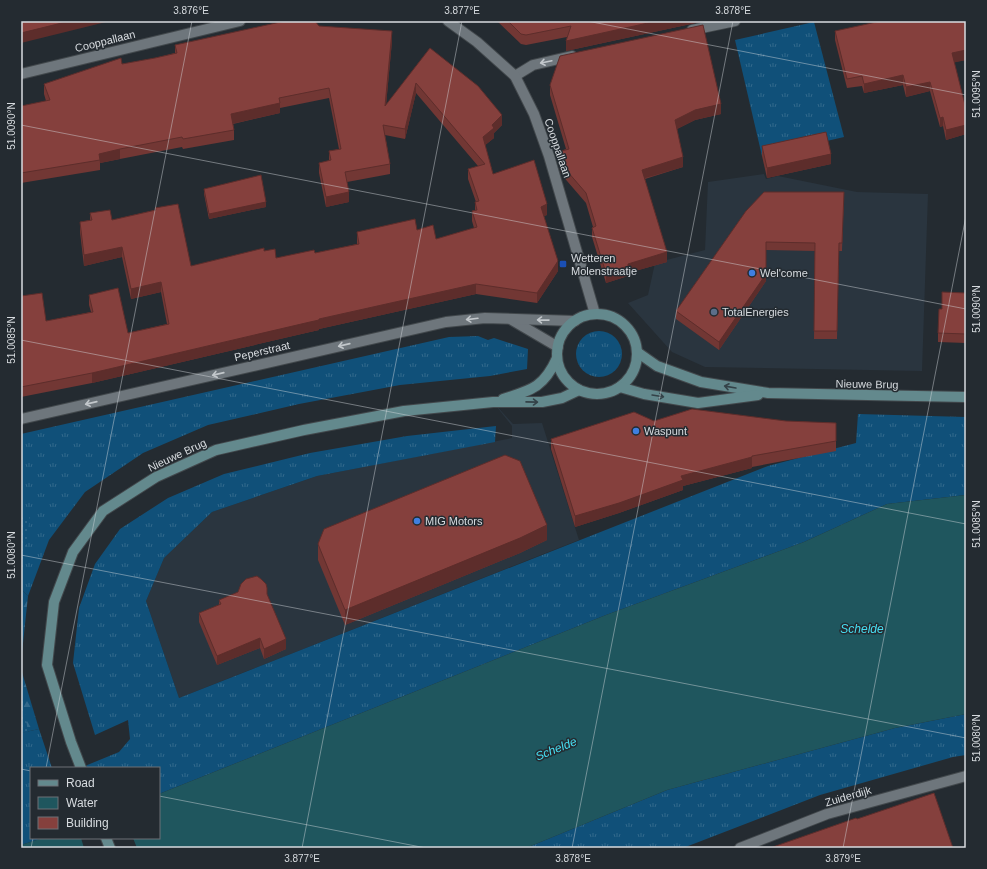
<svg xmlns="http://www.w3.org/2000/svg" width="987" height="869" viewBox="0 0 987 869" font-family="Arial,sans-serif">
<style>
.built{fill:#2a353f}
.grass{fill:url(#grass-tufts)}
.forest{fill:url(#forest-firs)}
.park{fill:url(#park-dots)}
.water{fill:#1f565e}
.pier{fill:#242b31}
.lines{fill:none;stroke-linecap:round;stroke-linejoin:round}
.minor-casing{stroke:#42484c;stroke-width:12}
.tertiary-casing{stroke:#42484c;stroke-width:12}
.secondary-casing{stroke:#42484c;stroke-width:12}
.minor{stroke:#6e767c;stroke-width:10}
.tertiary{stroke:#6e767c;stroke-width:10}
.secondary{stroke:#63898d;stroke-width:10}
.wall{fill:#723734}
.shaded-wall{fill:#5d2d2b}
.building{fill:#85403d;stroke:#5d2d2b}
.oneway{stroke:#c2c7cb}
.oneway2{stroke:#344248}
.ticks{fill:none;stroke:#d7dbdf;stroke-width:1;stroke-opacity:0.45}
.transit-dot{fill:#1a4fb4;stroke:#242b31;stroke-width:1.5}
.shop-dot{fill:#3f7fe0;stroke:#242b31;stroke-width:1.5}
.service-dot{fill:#5c6f8a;stroke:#242b31;stroke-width:1.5}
.labels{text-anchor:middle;stroke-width:3;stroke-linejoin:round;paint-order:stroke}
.street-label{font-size:11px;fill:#d7dbdf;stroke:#242b31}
.poi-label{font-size:11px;fill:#d7dbdf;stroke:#242b31;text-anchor:start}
.water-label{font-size:12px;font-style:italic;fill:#46def2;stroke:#242b31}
.neatline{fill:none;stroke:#d7dbdf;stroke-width:1.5}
.ticks-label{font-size:10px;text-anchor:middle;fill:#d7dbdf}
</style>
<defs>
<pattern id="grass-tufts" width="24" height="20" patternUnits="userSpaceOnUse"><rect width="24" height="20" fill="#105079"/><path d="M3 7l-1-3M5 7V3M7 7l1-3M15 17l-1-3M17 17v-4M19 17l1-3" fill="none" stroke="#32698c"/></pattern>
<pattern id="forest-firs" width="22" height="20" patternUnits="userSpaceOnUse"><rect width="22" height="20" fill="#105079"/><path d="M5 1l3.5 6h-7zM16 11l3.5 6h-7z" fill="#32698c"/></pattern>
<pattern id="park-dots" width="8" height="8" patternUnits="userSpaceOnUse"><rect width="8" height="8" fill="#105079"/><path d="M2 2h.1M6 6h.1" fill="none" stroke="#32698c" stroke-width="1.8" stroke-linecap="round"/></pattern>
</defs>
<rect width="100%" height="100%" fill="#242b31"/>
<g class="built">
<path d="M764 174 766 179 778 176 857 192 928 194 922 371 705 367 672 352 628 303 648 295 655 263 705 250 708 182Z"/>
<path d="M493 402 513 424 542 423 579 540 179 698 146 601 164 558 212 512 317 476 512 438V426Z"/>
</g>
<g class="grass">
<path d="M814 22 844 137 762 156 735 40Z"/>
<circle cx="599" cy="354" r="23"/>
<path d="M478 336 488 340 494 338 528 349 527 369 490 376 400 385 299 404 208 425 143 453 85 492 49 540 28 596 21 589V434L449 337Z"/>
<path d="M858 414 966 417V495L887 504 804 542 606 615 159 794V768H80L119 752 130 739 128 720 95 735 73 663 79 608 95 564 120 529 168 498 224 474 310 453 407 436 496 426 495 442 317 476 212 512 164 558 146 601 179 698 768 466 856 443Z"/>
<path d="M966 714V755L953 757 820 795 683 848H526L667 790 895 728Z"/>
<path d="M39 729 52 768H31V838H43L21 845V733Z"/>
</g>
<g class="forest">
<path d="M21 589 28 596 21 662Z"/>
<path d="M21 669 39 729 21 733Z"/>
</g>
<g class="park">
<path d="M30 515 21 582V518Z"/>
<path d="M21 689 28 732 21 733Z"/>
</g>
<path class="water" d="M966 495V714L895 728 667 790 526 848H21V845L43 838H159V794L606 615 804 542 887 504Z"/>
<path class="pier" d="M81 838H133L137 848H84Z"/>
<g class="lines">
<defs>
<g id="minor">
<path d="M692 30 735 21"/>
<path d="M515 76 533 65 572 56"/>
<path d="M512 320 558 347"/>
<path d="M21 419 446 322 485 318 575 321"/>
<path d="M740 848 827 814 966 776"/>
</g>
<g id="tertiary">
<path d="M448 21 477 42 515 76 534 114 549 156 595 314"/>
<path d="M21 74 240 21"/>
</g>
<g id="secondary">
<circle cx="597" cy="354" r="40"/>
<path d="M637 352 657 366 701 382 768 393 966 397"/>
<path d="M620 387 644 394 698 403 758 395"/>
<path d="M503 399C532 390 544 387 557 358"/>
<path d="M81 768 71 742 47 665 54 602 73 552 103 511 156 477 216 450 304 430 404 411 493 402H542L562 398 579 390"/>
<path d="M106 838 110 848"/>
</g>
</defs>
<use href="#minor" class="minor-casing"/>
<use href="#tertiary" class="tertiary-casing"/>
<use href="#secondary" class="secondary-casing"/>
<use href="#minor" class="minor"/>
<use href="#tertiary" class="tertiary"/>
<use href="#secondary" class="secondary"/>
</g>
<g class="wall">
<path d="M497 21H700V22L566 51 567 37 526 45 521 44Z"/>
<path d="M966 21V60L954 62 966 109V134L946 140 943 126 940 127 930 91 906 97 903 85 864 93 862 86 847 88 835 40V31Z"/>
<path d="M319 26 392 41 386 105 430 48 502 125 494 133V138L485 145 493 174 547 215 544 216 558 271 537 303 476 294 319 329V330L310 332 92 383 21 397V296L46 321 91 312 89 305V295L128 333 167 324 161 292 131 299 122 257 84 266 80 232V222L90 220V213L112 220 155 210V208L191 266 264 251 276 258 315 253 339 248 357 244V232L417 230 436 239 474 228 472 221V211L475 210V202H476L468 179V169L478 166 416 93 405 139 385 135 390 164V174L347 182 349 202 326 207 319 173V163L329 161V151L339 149 329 98 280 108V113L233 124 234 130V140L183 149 182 147 120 159 100 163V170L21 183V106L46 101 44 94V84L122 64 155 58 175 53V45Z"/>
<path d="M550 85 721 114 695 120 677 129 683 167 645 179 667 262 628 273V276L606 283 592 237V228L593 227 586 203 561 174 558 162V152L566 149 550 95Z"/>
<path d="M762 146 831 164 767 178 762 156Z"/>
<path d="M204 189 266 207 209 219 204 194Z"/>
<path d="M844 192 842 251H839L837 339H814L815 251 766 250V281L719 350 676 319V311L746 211Z"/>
<path d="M966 293V343L938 342V333Z"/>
<path d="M654 421H786L836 423V451L752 467V468L683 486V490L619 513 575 527 551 449V439Z"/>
<path d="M547 540 520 553 345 625 318 560V544Z"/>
<path d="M267 596 286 649 264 659 260 648 217 665 199 622V613L219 605V600Z"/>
</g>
<g class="shaded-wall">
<path d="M70 21H110L21 43V33Z"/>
<path d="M657 21H700V22L566 51V41Z"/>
<path d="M392 31V41L385 116V106Z"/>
<path d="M966 50V60L952 63V53Z"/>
<path d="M903 75V85L864 93V84Z"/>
<path d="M930 82V91L906 97V87Z"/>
<path d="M416 83V93L405 139V129Z"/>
<path d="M280 103V113L231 124V114Z"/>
<path d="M721 104V114L695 120 675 130V120L695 110Z"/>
<path d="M502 115V125L494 133V138L483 147V137L492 125Z"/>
<path d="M943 117V126L940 127V118Z"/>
<path d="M966 125V134L946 140V130Z"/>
<path d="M120 149V159L100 163 99 154Z"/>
<path d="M831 154V164L767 178V168Z"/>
<path d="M683 157V167L642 179V170Z"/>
<path d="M349 192V202L326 207V197Z"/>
<path d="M266 202V207L209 219V214Z"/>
<path d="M547 204V215L541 217V207Z"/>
<path d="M766 242V281L719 350V342Z"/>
<path d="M122 247V257L84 266V255Z"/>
<path d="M667 252V262L628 273V276L606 283V273L628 264Z"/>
<path d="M558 261V271L537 303V293Z"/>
<path d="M161 282V292L131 299V289Z"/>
<path d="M476 284V294L319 329V330L310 332 92 383V373L319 319Z"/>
<path d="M752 457V468L683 486V490L619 513 575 527V516L681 476Z"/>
<path d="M547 525V540L520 553 345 625V610Z"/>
<path d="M260 638V648L217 665V656Z"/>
<path d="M286 639V649L264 659V649Z"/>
</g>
<g class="building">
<path d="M21 21H70L21 33Z"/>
<path d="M285 21H315L319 26 392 31 385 106 430 48 478 86 502 115 492 125 494 128 483 137 493 174 534 160 547 204 541 207 558 261 537 293 476 284 319 319V320L310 322 92 373 21 387V296L42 293 46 321 93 312 89 295 118 288 128 333 169 324 161 282 131 289 122 247 84 255 80 222 92 220 90 213 110 210 112 220 156 210 155 208 178 204 191 266 264 248V251L275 249 276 258 314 250 315 253 339 248 359 244 357 232 415 219 417 230 433 225 436 239 477 227 472 211 477 210 475 202 479 201 468 169 485 164 416 83 405 129 383 125 390 164 345 172 349 192 326 197 319 163 331 160 329 151 341 149 329 88 279 98 280 103 231 114 234 130 183 139 182 137 120 149 99 154 100 160 21 173V106L50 100 44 84 121 58 122 64 155 58 177 53 175 45Z"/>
<path d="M508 21H657L566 41 571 26 526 35 521 34Z"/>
<path d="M881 21H966V50L952 53 966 109V125L946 130 943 117 940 118 930 82 906 87 903 75 864 84 862 76 847 79 835 31Z"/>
<path d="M703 25 721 104 695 110 675 120 683 157 642 170 667 252 628 264V266L606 273 592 228 596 226 586 193 561 164 558 152 569 149 550 85 560 56Z"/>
<path d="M826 132 831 154 767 168 762 146Z"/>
<path d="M261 175 266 202 209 214 204 189Z"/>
<path d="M764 192H844L842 243H839L837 331H814L815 243 766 242V274L719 342 676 311 746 211Z"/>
<path d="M942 292 966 293V334L938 333 939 309H942Z"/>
<path d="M692 409 786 421 836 423V441L752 456V457L681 476 683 480 619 503 575 516 551 439 634 412 654 421Z"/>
<path d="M505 455 520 461 547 525 520 538 345 610 318 544 324 529Z"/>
<path d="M257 576 261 579 266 584 267 588V594L286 639 264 649 260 638 217 656 199 613 221 604 219 600 238 592 241 584 246 579Z"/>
<path d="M934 793 953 848H770L856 818 857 819Z"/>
</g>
<defs><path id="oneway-shaft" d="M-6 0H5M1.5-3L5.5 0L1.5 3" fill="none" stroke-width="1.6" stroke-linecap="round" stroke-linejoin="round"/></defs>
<g class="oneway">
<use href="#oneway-shaft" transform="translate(546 62) rotate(168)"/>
<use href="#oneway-shaft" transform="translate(472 319) rotate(173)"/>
<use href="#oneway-shaft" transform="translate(543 320) rotate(-179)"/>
<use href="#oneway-shaft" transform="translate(344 345) rotate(167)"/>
<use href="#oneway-shaft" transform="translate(218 374) rotate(167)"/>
<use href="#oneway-shaft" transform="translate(91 403) rotate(167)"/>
</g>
<g class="oneway2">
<use href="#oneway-shaft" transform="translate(730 387) rotate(-170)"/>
<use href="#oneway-shaft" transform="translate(658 396) rotate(9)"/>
<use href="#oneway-shaft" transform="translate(532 402) rotate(1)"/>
</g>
<path class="ticks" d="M587 21 966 95M21 125 966 309M21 340 966 524M21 555 966 738M46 768 192 21M21 769 31 771M159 796 426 848M31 848 33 838M302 848 462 21M572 848 733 21M843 848 966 216"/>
<rect class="transit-dot" x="559" y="260" width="8" height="8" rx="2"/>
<g class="shop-dot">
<circle cx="752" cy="273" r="4"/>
<circle cx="636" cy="431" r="4"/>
<circle cx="417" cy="521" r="4"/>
</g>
<circle class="service-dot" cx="714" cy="312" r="4"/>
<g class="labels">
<g class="street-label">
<text transform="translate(105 41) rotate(-14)" y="4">Cooppallaan</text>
<text transform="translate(558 148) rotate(71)" y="4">Cooppallaan</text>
<text transform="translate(262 351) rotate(-13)" y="4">Peperstraat</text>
<text transform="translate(867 384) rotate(1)" y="4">Nieuwe Brug</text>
<text transform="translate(177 455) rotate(-25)" y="4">Nieuwe Brug</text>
<text transform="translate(848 796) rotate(-16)" y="4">Zuiderdijk</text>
</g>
<g class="poi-label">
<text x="571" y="262">Wetteren<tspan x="571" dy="13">Molenstraatje</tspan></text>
<text x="760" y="277">Wel'come</text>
<text x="722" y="316">TotalEnergies</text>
<text x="644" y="435">Waspunt</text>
<text x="425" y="525">MIG Motors</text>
</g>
<g class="water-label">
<text x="862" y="633">Schelde</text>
<text transform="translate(556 749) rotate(-22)" y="4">Schelde</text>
</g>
</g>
<rect width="987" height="869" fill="none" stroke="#242b31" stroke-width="44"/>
<rect x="30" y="767" width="130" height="72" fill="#242b31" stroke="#6c7177"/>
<rect x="38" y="780" width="20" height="6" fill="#63898d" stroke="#6c7177"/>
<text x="66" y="787" font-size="12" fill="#d7dbdf">Road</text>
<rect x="38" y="797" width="20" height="12" fill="#1f565e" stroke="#6c7177"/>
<text x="66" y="807" font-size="12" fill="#d7dbdf">Water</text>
<rect x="38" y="817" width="20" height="12" fill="#85403d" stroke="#6c7177"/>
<text x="66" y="827" font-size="12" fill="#d7dbdf">Building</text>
<rect x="22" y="22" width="943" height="825" class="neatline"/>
<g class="ticks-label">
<text x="191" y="14">3.876°E</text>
<text x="462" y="14">3.877°E</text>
<text x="733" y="14">3.878°E</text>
<text transform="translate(976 94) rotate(-90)" y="4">51.0095°N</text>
<text transform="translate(11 126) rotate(-90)" y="4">51.0090°N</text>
<text transform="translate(976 309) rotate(-90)" y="4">51.0090°N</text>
<text transform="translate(11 340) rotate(-90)" y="4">51.0085°N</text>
<text transform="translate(976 524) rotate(-90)" y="4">51.0085°N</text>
<text transform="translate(11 555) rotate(-90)" y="4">51.0080°N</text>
<text transform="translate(976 738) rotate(-90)" y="4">51.0080°N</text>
<text x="302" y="862">3.877°E</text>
<text x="573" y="862">3.878°E</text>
<text x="843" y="862">3.879°E</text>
</g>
</svg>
